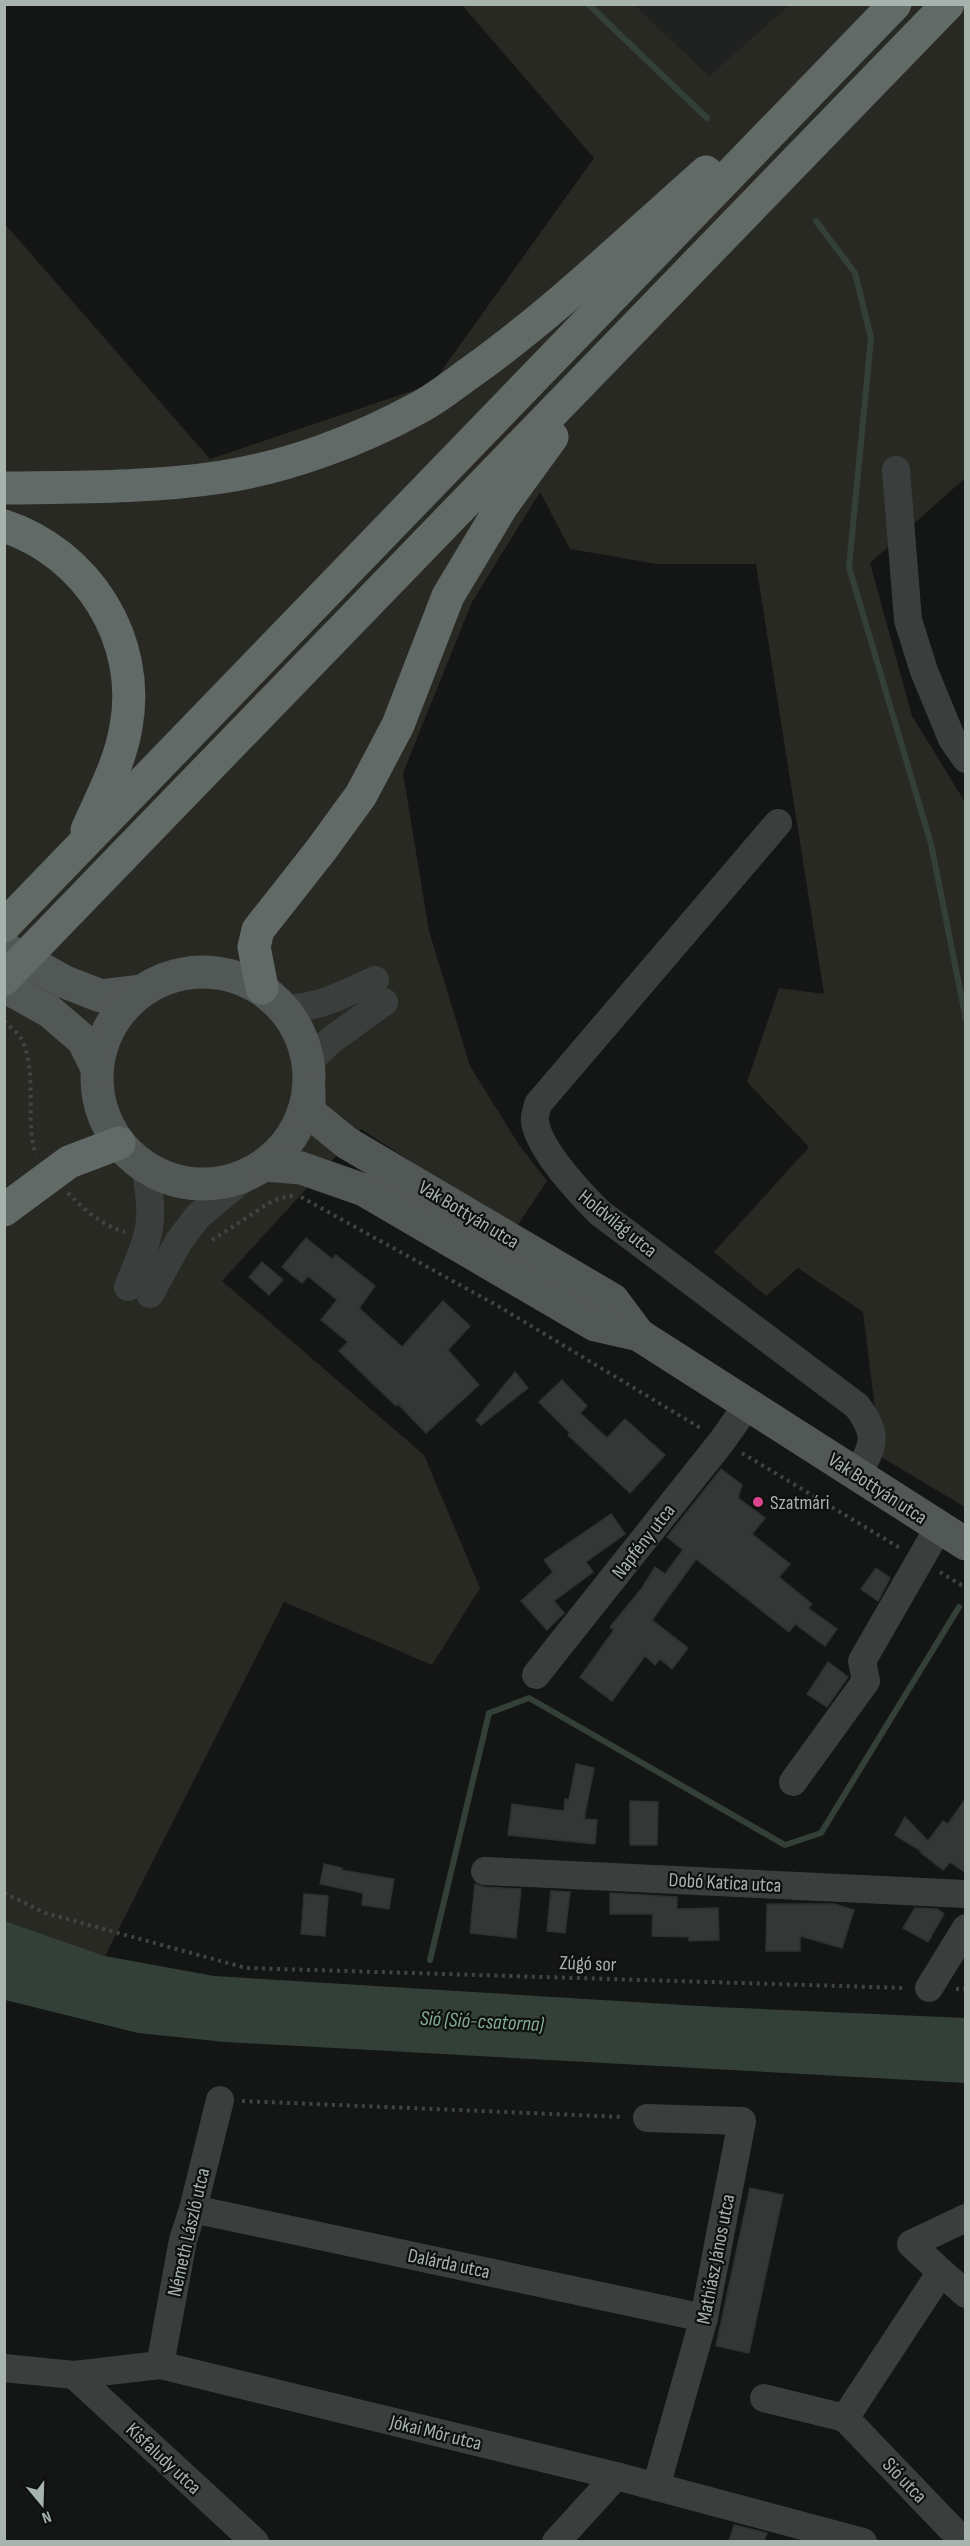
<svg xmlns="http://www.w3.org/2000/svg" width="970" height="2546" viewBox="0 0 970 2546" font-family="'Sofia Sans Condensed',sans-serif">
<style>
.built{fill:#202222}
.green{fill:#292923}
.water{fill:#334037}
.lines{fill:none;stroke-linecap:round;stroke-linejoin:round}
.stream{stroke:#334037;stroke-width:6}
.building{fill:#343736;stroke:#2e3131;stroke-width:1.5}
.path{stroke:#3f4642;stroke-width:4;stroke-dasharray:3 4.5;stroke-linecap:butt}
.minor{stroke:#3a3f3d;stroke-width:28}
.major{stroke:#525856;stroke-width:33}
.highway{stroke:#626a67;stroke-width:33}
.highway-bridge{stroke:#626a67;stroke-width:33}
.poi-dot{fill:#dc458d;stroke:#0f1010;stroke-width:2}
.labels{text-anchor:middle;stroke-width:4.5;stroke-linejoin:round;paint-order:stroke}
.street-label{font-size:20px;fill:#a7b4ae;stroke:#0f1010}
.poi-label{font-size:20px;fill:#a7b4ae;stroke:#0f1010;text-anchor:start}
.water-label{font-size:21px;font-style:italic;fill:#82ab8f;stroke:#0f1010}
</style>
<rect width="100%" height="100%" fill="#141515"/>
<path class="built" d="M635 5H789L709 76Z"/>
<path class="green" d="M462 5H635L709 76 789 5H965V478L870 563 912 716 965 802V1507L881 1457 863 1312 798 1268 766 1296 714 1252 809 1147 747 1082 779 988 824 994 756 564H657L570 549 540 492 472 602 403 773 429 931 470 1066 519 1145 547 1181 515 1229 361 1129 222 1281 424 1455 480 1588 432 1665 284 1602 105 1956 5 1921 4 223 210 459 432 384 594 158Z"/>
<path class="water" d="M5 1921 105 1956 214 1976 716 2007 965 2018V2083L225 2042 138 2033 5 2000Z"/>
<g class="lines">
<g class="stream">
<path d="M588 4 707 118"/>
<path d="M816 221 855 273 871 338 849 567 931 844 966 1020"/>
<path d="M430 1960 489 1713 529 1698 785 1845 821 1833 959 1607"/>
</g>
</g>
<g class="building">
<path d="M306 1238 332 1259 336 1255 375 1286 359 1308 402 1347 443 1301 470 1326 448 1350 479 1385 426 1433 398 1404 396 1406 339 1351 348 1342 321 1320 337 1300 308 1276 302 1283 282 1267Z"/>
<path d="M262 1262 283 1280 269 1295 249 1277Z"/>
<path d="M515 1372 528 1388 481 1425 476 1420Z"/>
<path d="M562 1380 587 1406 580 1413 607 1438 625 1419 665 1455 630 1493 568 1435 570 1433 539 1402Z"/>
<path d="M721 1469 742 1485 738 1498 765 1518 752 1534 790 1564 779 1577 812 1604 808 1608 837 1629 825 1646 795 1624 789 1632 696 1559 652 1620 688 1648 672 1669 660 1659 655 1665 645 1656 612 1701 580 1677 614 1630 610 1627 642 1588 655 1567 665 1574 683 1550 667 1537Z"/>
<path d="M611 1514 625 1534 586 1562 593 1572 554 1601 564 1613 547 1630 521 1601 553 1572 544 1560Z"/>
<path d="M876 1568 890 1578 878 1601 861 1589Z"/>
<path d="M828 1662 848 1677 827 1707 807 1694Z"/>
<path d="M576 1764 594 1768 584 1819 597 1820 595 1844 508 1835 512 1804 564 1811 565 1799 569 1800Z"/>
<path d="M966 1798V1873L950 1862 943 1870 920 1852 921 1851 895 1835 905 1817 928 1841 943 1821 948 1824Z"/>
<path d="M630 1801 658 1802 657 1845H630Z"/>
<path d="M324 1864 342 1868 341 1870 394 1879 389 1909 362 1905 363 1893 320 1884Z"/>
<path d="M475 1884 484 1887 521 1889 516 1938 470 1933Z"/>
<path d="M551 1891 570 1892 565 1933 547 1931Z"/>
<path d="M610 1893 677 1897V1909L718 1908 719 1940 689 1941V1937L652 1936 653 1914H610Z"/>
<path d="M304 1894 328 1896 325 1936 301 1934Z"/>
<path d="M767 1904H834L854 1910 842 1948 800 1936V1951H766Z"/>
<path d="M915 1908 937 1909 944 1914 928 1942 903 1928Z"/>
<path d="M750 2188 783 2195 749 2353 716 2346Z"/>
<path d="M734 2525 767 2533 764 2541H729Z"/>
</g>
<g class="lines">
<g class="path">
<path d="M4 1021C10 1027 20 1034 23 1042 38 1079 24 1119 36 1155"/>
<path d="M68 1193C83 1209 103 1226 125 1232"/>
<path d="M301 1197 498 1306 702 1429"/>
<path d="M212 1240 274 1200 294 1195"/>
<path d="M742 1453 900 1548"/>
<path d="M940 1572 966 1588"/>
<path d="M4 1893 45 1913 246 1968 906 1988"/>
<path d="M956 1989H966"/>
<path d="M242 2101 624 2117"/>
</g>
<g class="minor">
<path d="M896 470 908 620 924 671 952 739 966 759"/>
<path d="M778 823 538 1104C537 1109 534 1116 535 1122 540 1151 579 1192 600 1213L857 1406C878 1434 875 1445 857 1474"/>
<path d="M284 1008C316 1010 346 993 375 980"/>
<path d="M309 1061 331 1040 384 1002"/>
<path d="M128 1287C150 1234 156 1224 145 1167"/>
<path d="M150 1294 179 1241 198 1216 247 1175"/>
<path d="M536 1675 722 1441 748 1404"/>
<path d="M793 1782 866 1681 862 1661 939 1527"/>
<path d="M485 1871 966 1894"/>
<path d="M929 1988 966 1928"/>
<path d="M647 2118 742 2121 704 2318 656 2487"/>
<path d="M193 2209 704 2318"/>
<path d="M941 2272 966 2294"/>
<path d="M160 2365 183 2240 193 2209 220 2100"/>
<path d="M4 2368 74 2375 160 2365 616 2476 863 2542"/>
<path d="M74 2375 255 2542"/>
<path d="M764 2398 845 2418"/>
<path d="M845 2418 941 2272 911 2244 966 2218"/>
<path d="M845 2418 964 2542"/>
<path d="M556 2542 616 2476"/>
</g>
<g class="major">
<path d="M4 948 65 982 101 996 142 991"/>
<circle cx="203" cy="1078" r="106"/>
<path d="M4 986 49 1011 83 1040 97 1068"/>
<path d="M309 1091V1112L347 1143 613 1300 639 1335"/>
<path d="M265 1165 301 1168 364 1190 595 1325 639 1335 966 1544"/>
</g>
<g class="highway">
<path d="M4 488C77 487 150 488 222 477 288 467 360 440 418 408 437 398 454 384 471 372 555 312 629 240 706 172"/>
<path d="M4 526C88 554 142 640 126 727 120 763 102 796 87 830"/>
<path d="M122 857 948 4"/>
<path d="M4 926 895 4"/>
<path d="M262 988 254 947 258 930 321 850 361 795 398 725 448 596 502 506 552 437"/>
<path d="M4 1210 69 1162 119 1143"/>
</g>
<path class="highway-bridge" d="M4 979 122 857"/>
</g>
<circle class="poi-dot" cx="758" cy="1502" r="6"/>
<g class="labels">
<g class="street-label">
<text transform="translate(469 1214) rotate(31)" y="7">Vak Bottyán utca</text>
<text transform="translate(618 1223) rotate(39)" y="7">Holdvilág utca</text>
<text transform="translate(878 1488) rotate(33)" y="7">Vak Bottyán utca</text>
<text transform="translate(643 1541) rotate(-52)" y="7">Napfény utca</text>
<text transform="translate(725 1882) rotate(3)" y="7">Dobó Katica utca</text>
<text transform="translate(588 1963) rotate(2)" y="7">Zúgó sor</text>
<text transform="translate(188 2232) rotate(-77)" y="7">Németh László utca</text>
<text transform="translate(715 2259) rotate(-79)" y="7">Mathiász János utca</text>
<text transform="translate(449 2263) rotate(12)" y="7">Dalárda utca</text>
<text transform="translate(436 2432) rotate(14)" y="7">Jókai Mór utca</text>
<text transform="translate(164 2458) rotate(43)" y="7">Kisfaludy utca</text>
<text transform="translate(905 2480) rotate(46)" y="7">Sió utca</text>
</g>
<g class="poi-label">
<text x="770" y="1509">Szatmári</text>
</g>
<g class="water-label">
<text transform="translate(482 2021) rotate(3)" y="7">Sió (Sió-csatorna)</text>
</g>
</g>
<rect width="970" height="2546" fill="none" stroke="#a7b4ae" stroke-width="12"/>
<g transform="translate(42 2504) rotate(161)" stroke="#0f1010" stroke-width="4.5" paint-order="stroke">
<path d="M0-4.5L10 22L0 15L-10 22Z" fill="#a7b4ae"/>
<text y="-9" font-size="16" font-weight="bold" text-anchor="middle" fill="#a7b4ae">N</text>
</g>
</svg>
